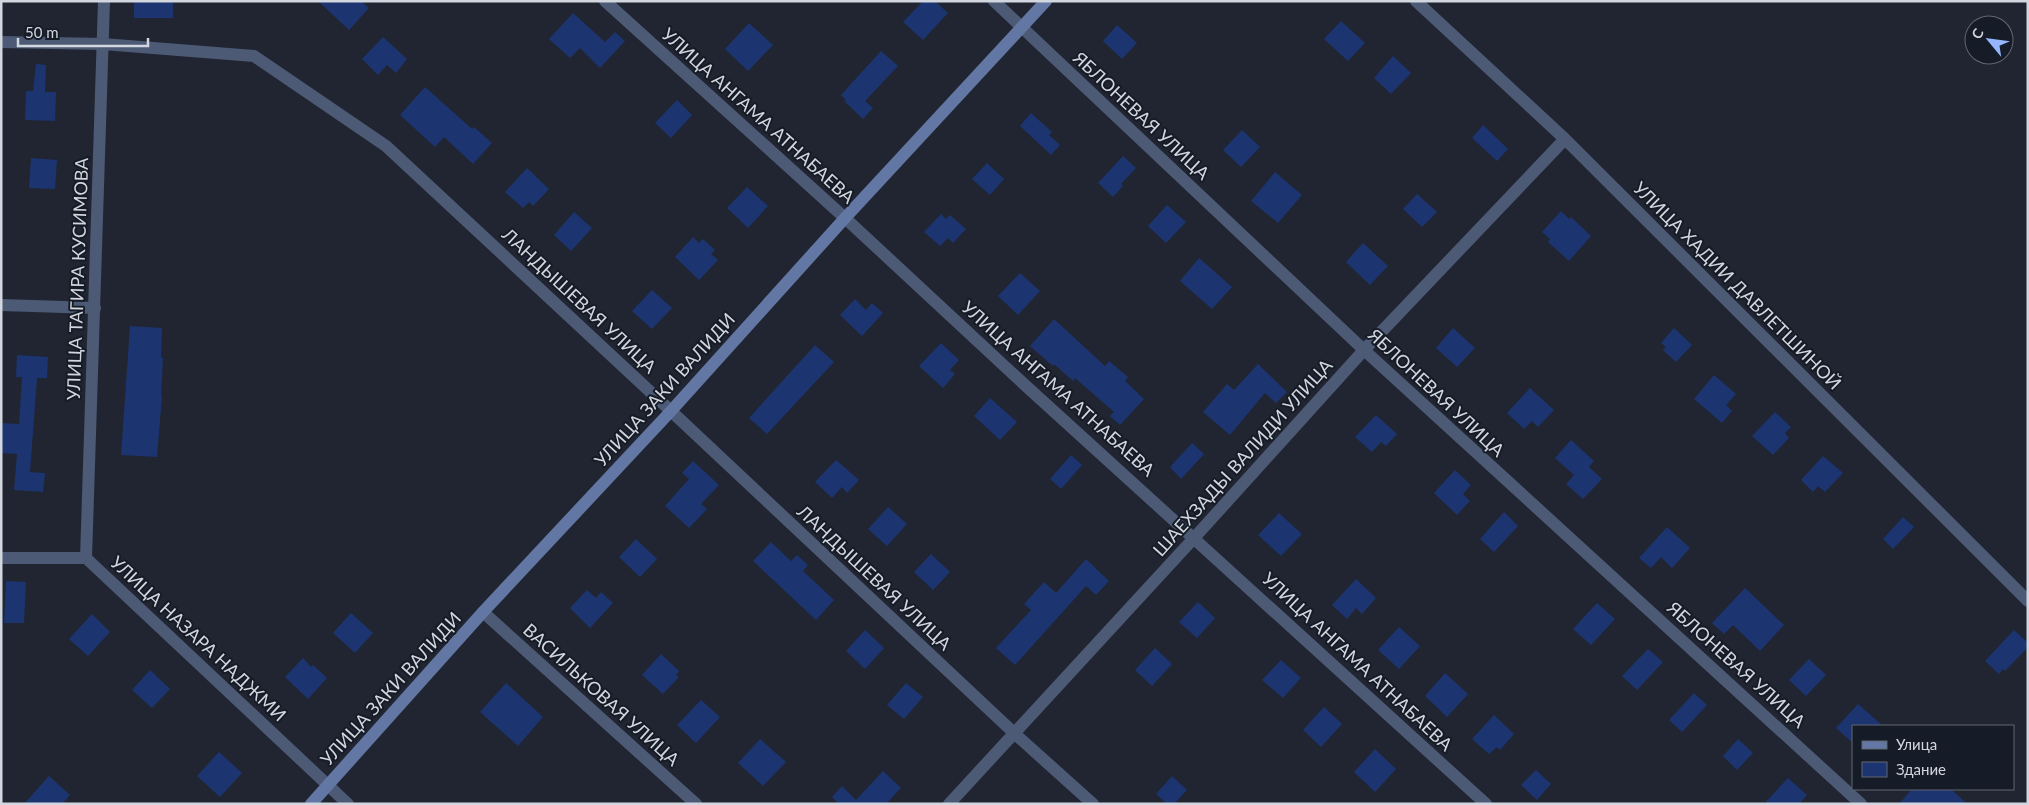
<svg xmlns="http://www.w3.org/2000/svg" width="2029" height="805" viewBox="0 0 2029 805" font-family="Lato,sans-serif">
<style>
.building{fill:#1c346f}
.lines{fill:none;stroke-linecap:round;stroke-linejoin:round}
.street{stroke:#4d5a75;stroke-width:12}
.secondary{stroke:#6277a3;stroke-width:12}
.labels{text-anchor:middle;stroke-width:4;stroke-linejoin:round;paint-order:stroke}
.street-label{font-size:18px;fill:#d2d6de;stroke:#161c27}
</style>
<rect width="100%" height="100%" fill="#202531"/>
<g class="building">
<rect x="134" y="1" width="39" height="17"/>
<path d="M318 1H361L369 8 349 30Z"/>
<path d="M923 1H935L948 13 923 40 903 22Z"/>
<path d="M573 13 605 42 615 32 625 41 600 68 580 48 570 58 549 39Z"/>
<path d="M1341 21 1365 43 1348 61 1324 39Z"/>
<path d="M749 23 773 45 748 71 725 49Z"/>
<path d="M1117 25 1137 43 1122 59 1103 41Z"/>
<path d="M383 37 407 59 396 73 387 65 378 75 362 59Z"/>
<path d="M881 51 898 66 865 101 873 108 863 119 844 101 846 100 841 95Z"/>
<path d="M1393 56 1411 73 1391 94 1374 78Z"/>
<path d="M36 64 46 65 45 92H56L55 121 25 120 26 91H33Z"/>
<path d="M425 87 472 129 474 127 492 143 473 164 444 137 435 147 400 115Z"/>
<path d="M677 100 692 115 671 138 655 123Z"/>
<path d="M1031 113 1052 132 1049 135 1060 145 1051 155 1020 126Z"/>
<path d="M1483 125 1508 149 1497 161 1472 138Z"/>
<path d="M1242 130 1260 147 1241 167 1223 150Z"/>
<path d="M1123 156 1136 168 1121 184 1123 186 1113 197 1098 183Z"/>
<path d="M31 158 57 160 55 189 29 188Z"/>
<path d="M987 163 1004 179 990 195 972 179Z"/>
<path d="M527 168 549 189 533 206 529 202 523 208 505 192Z"/>
<path d="M1275 172 1302 195 1278 223 1251 201Z"/>
<path d="M747 187 768 206 748 228 727 208Z"/>
<path d="M1417 194 1437 212 1422 227 1403 209Z"/>
<path d="M1167 205 1186 222 1166 243 1148 226Z"/>
<path d="M1561 211 1569 219 1571 217 1591 236 1569 261 1548 242 1550 239 1542 232Z"/>
<path d="M574 212 592 228 571 251 554 235Z"/>
<path d="M941 214 946 219 950 215 966 229 953 243 948 238 940 246 924 232Z"/>
<path d="M693 237 699 243 703 239 715 250 711 254 718 260 699 280 675 257Z"/>
<path d="M1363 243 1388 266 1370 285 1346 262Z"/>
<path d="M1199 258 1232 287 1212 309 1180 281Z"/>
<path d="M1020 273 1040 291 1018 315 998 296Z"/>
<path d="M652 290 672 308 652 329 632 311Z"/>
<path d="M855 299 866 310 872 303 883 313 862 336 840 315Z"/>
<path d="M1054 319 1105 366 1109 361 1128 377 1125 381 1144 399 1120 425 1110 416 1114 412 1075 378 1073 381 1054 364 1053 366 1030 346Z"/>
<path d="M130 326 162 328 161 358H163L161 396H162L157 457 121 455Z"/>
<path d="M1453 328 1475 348 1457 367 1436 348Z"/>
<path d="M1674 328 1692 345 1676 362 1663 350 1666 347 1661 343Z"/>
<path d="M941 343 959 360 950 370 955 374 943 388 919 366Z"/>
<path d="M815 345 834 362 767 434 749 418Z"/>
<path d="M17 355 48 357 47 378H37L30 472 45 473 43 492 14 490 17 454 1 453V423L19 424 22 377H16Z"/>
<path d="M1258 364 1287 392 1276 403 1265 393 1230 435 1203 412 1227 384 1234 390Z"/>
<path d="M1714 375 1736 394 1726 405 1732 411 1722 423 1694 399Z"/>
<path d="M1530 388 1554 410 1538 427 1532 421 1524 429 1507 413Z"/>
<path d="M990 398 1017 422 1000 440 974 416Z"/>
<path d="M1775 412 1791 427 1785 433 1789 438 1773 455 1752 436Z"/>
<path d="M1376 415 1397 434 1386 446 1381 442 1372 452 1355 437Z"/>
<path d="M1571 440 1594 461 1589 467 1602 479 1583 499 1566 484 1574 475 1555 458Z"/>
<path d="M1192 443 1204 454 1181 479 1170 467Z"/>
<path d="M1071 455 1082 465 1061 489 1050 479Z"/>
<path d="M1823 456 1843 473 1825 492 1818 486 1813 492 1801 480Z"/>
<path d="M836 460 859 480 847 493 842 487 832 498 815 482Z"/>
<path d="M693 461 719 485 701 504 707 509 689 528 665 506 689 479 682 473Z"/>
<path d="M1455 470 1471 485 1463 494 1470 501 1457 515 1434 493Z"/>
<path d="M888 507 907 524 887 546 868 529Z"/>
<path d="M1504 512 1518 526 1494 552 1480 539Z"/>
<path d="M1279 513 1302 534 1281 556 1258 535Z"/>
<path d="M1903 517 1914 527 1893 549 1883 539Z"/>
<path d="M1667 527 1690 548 1672 568 1661 557 1651 568 1639 558Z"/>
<path d="M636 539 657 559 640 577 619 557Z"/>
<path d="M771 542 791 561 797 555 808 565 803 571 834 600 816 620 753 561Z"/>
<path d="M931 554 950 572 933 590 914 572Z"/>
<path d="M1086 559 1109 581 1096 595 1086 586 1015 665 996 648 1031 610 1024 604 1044 582 1056 593Z"/>
<path d="M1356 579 1376 598 1362 614 1356 608 1347 619 1332 605Z"/>
<path d="M6 581 26 582 24 623H4Z"/>
<path d="M1745 588 1784 625 1760 651 1733 625 1724 634 1712 623Z"/>
<path d="M587 590 596 598 601 592 613 603 590 628 570 608Z"/>
<path d="M1198 602 1215 618 1197 638 1179 622Z"/>
<path d="M1597 603 1615 619 1591 645 1573 629Z"/>
<path d="M351 613 373 633 355 653 333 633Z"/>
<path d="M92 614 110 632 88 656 69 639Z"/>
<path d="M1399 627 1420 646 1399 669 1378 650Z"/>
<path d="M865 630 884 648 865 669 846 651Z"/>
<path d="M2014 630 2028 643V647L2005 671 2003 669 1999 674 1985 661Z"/>
<path d="M1155 648 1172 664 1152 686 1135 670Z"/>
<path d="M1648 649 1663 662 1637 690 1622 676Z"/>
<path d="M661 654 679 671 676 675 679 677 663 694 642 675Z"/>
<path d="M303 658 311 667 313 665 327 678 308 699 285 677Z"/>
<path d="M1809 659 1826 675 1806 696 1789 680Z"/>
<path d="M1281 660 1301 678 1283 698 1262 680Z"/>
<path d="M150 670 170 689 152 708 132 690Z"/>
<path d="M1445 673 1468 694 1447 717 1425 696Z"/>
<path d="M506 683 543 717 518 746 480 712Z"/>
<path d="M906 683 923 697 904 719 887 705Z"/>
<path d="M1694 693 1707 705 1682 732 1669 720Z"/>
<path d="M701 700 720 717 696 743 677 725Z"/>
<path d="M1858 704 1883 726H1853V743L1836 728Z"/>
<path d="M1324 707 1342 724 1321 747 1303 730Z"/>
<path d="M1494 715 1514 734 1500 750 1497 747 1489 754 1472 739Z"/>
<path d="M760 739 786 762 763 786 738 763Z"/>
<path d="M1738 739 1753 753 1737 770 1723 756Z"/>
<path d="M1375 749 1396 769 1375 792 1354 772Z"/>
<path d="M219 752 242 773 220 797 197 776Z"/>
<path d="M1536 770 1551 784 1537 800 1521 785Z"/>
<path d="M883 771 901 788 886 804H839L832 797 842 786 856 800Z"/>
<path d="M49 776 70 795 62 804H24Z"/>
<path d="M1172 776 1187 790 1174 804H1167L1156 794Z"/>
<path d="M1788 778 1807 795 1799 804H1764Z"/>
<path d="M1912 789H1951L1967 804H1899Z"/>
</g>
<g class="lines">
<g class="street">
<path d="M605 1 845 218 1026 386 1486 804"/>
<path d="M994 1 1364 350 1861 804"/>
<path d="M1416 1 1565 139 2028 601"/>
<path d="M1 42 103 44 254 56 386 146 671 411 1014 733 1093 804"/>
<path d="M1 305 95 308"/>
<path d="M1 558H86L348 804"/>
<path d="M86 558 104 1"/>
<path d="M483 612 696 804"/>
<path d="M949 804 1195 537 1364 350 1565 139"/>
</g>
<path class="secondary" d="M311 804 483 612 671 411 845 218 1046 1"/>
</g>
<g class="labels">
<g class="street-label">
<text transform="translate(758 116) rotate(42)" y="6">УЛИЦА АНГАМА АТНАБАЕВА</text>
<text transform="translate(1141 116) rotate(43)" y="6">ЯБЛОНЕВАЯ УЛИЦА</text>
<text transform="translate(78 279) rotate(-88)" y="6">УЛИЦА ТАГИРА КУСИМОВА</text>
<text transform="translate(1737 286) rotate(45)" y="6">УЛИЦА ХАДИИ ДАВЛЕТШИНОЙ</text>
<text transform="translate(579 301) rotate(43)" y="6">ЛАНДЫШЕВАЯ УЛИЦА</text>
<text transform="translate(1058 389) rotate(42)" y="6">УЛИЦА АНГАМА АТНАБАЕВА</text>
<text transform="translate(665 390) rotate(-48)" y="6">УЛИЦА ЗАКИ ВАЛИДИ</text>
<text transform="translate(1436 393) rotate(43)" y="6">ЯБЛОНЕВАЯ УЛИЦА</text>
<text transform="translate(1243 458) rotate(-48)" y="6">ШАЕХЗАДЫ ВАЛИДИ УЛИЦА</text>
<text transform="translate(874 578) rotate(43)" y="6">ЛАНДЫШЕВАЯ УЛИЦА</text>
<text transform="translate(198 639) rotate(43)" y="6">УЛИЦА НАЗАРА НАДЖМИ</text>
<text transform="translate(1357 662) rotate(43)" y="6">УЛИЦА АНГАМА АТНАБАЕВА</text>
<text transform="translate(1736 665) rotate(42)" y="6">ЯБЛОНЕВАЯ УЛИЦА</text>
<text transform="translate(391 689) rotate(-48)" y="6">УЛИЦА ЗАКИ ВАЛИДИ</text>
<text transform="translate(601 695) rotate(42)" y="6">ВАСИЛЬКОВАЯ УЛИЦА</text>
</g>
</g>
<rect width="2029" height="805" fill="none" stroke="#d2d6de" stroke-width="5"/>
<rect x="1852" y="725" width="162" height="65" fill="#161c27" stroke="#616670"/>
<rect x="1862" y="741" width="25" height="8" fill="#6277a3" stroke="#616670"/>
<text x="1896" y="750" font-size="15" fill="#d2d6de">Улица</text>
<rect x="1862" y="762" width="25" height="15" fill="#1c346f" stroke="#616670"/>
<text x="1896" y="775" font-size="15" fill="#d2d6de">Здание</text>
<g transform="translate(1989 40) rotate(299)"><circle r="24" fill="#161c27" stroke="#616670"/>
<path d="M0-4L9 19L0 12L-9 19Z" fill="#95b6fd"/>
<text y="-8" font-size="14" font-weight="bold" text-anchor="middle" fill="#d2d6de">С</text>
</g>
<path d="M18 38v8h130v-8" fill="none" stroke="#d2d6de" stroke-width="2.5"/>
<text x="25" y="38" font-size="15" fill="#d2d6de" stroke="#161c27" stroke-width="4" paint-order="stroke">50 m</text>
</svg>
